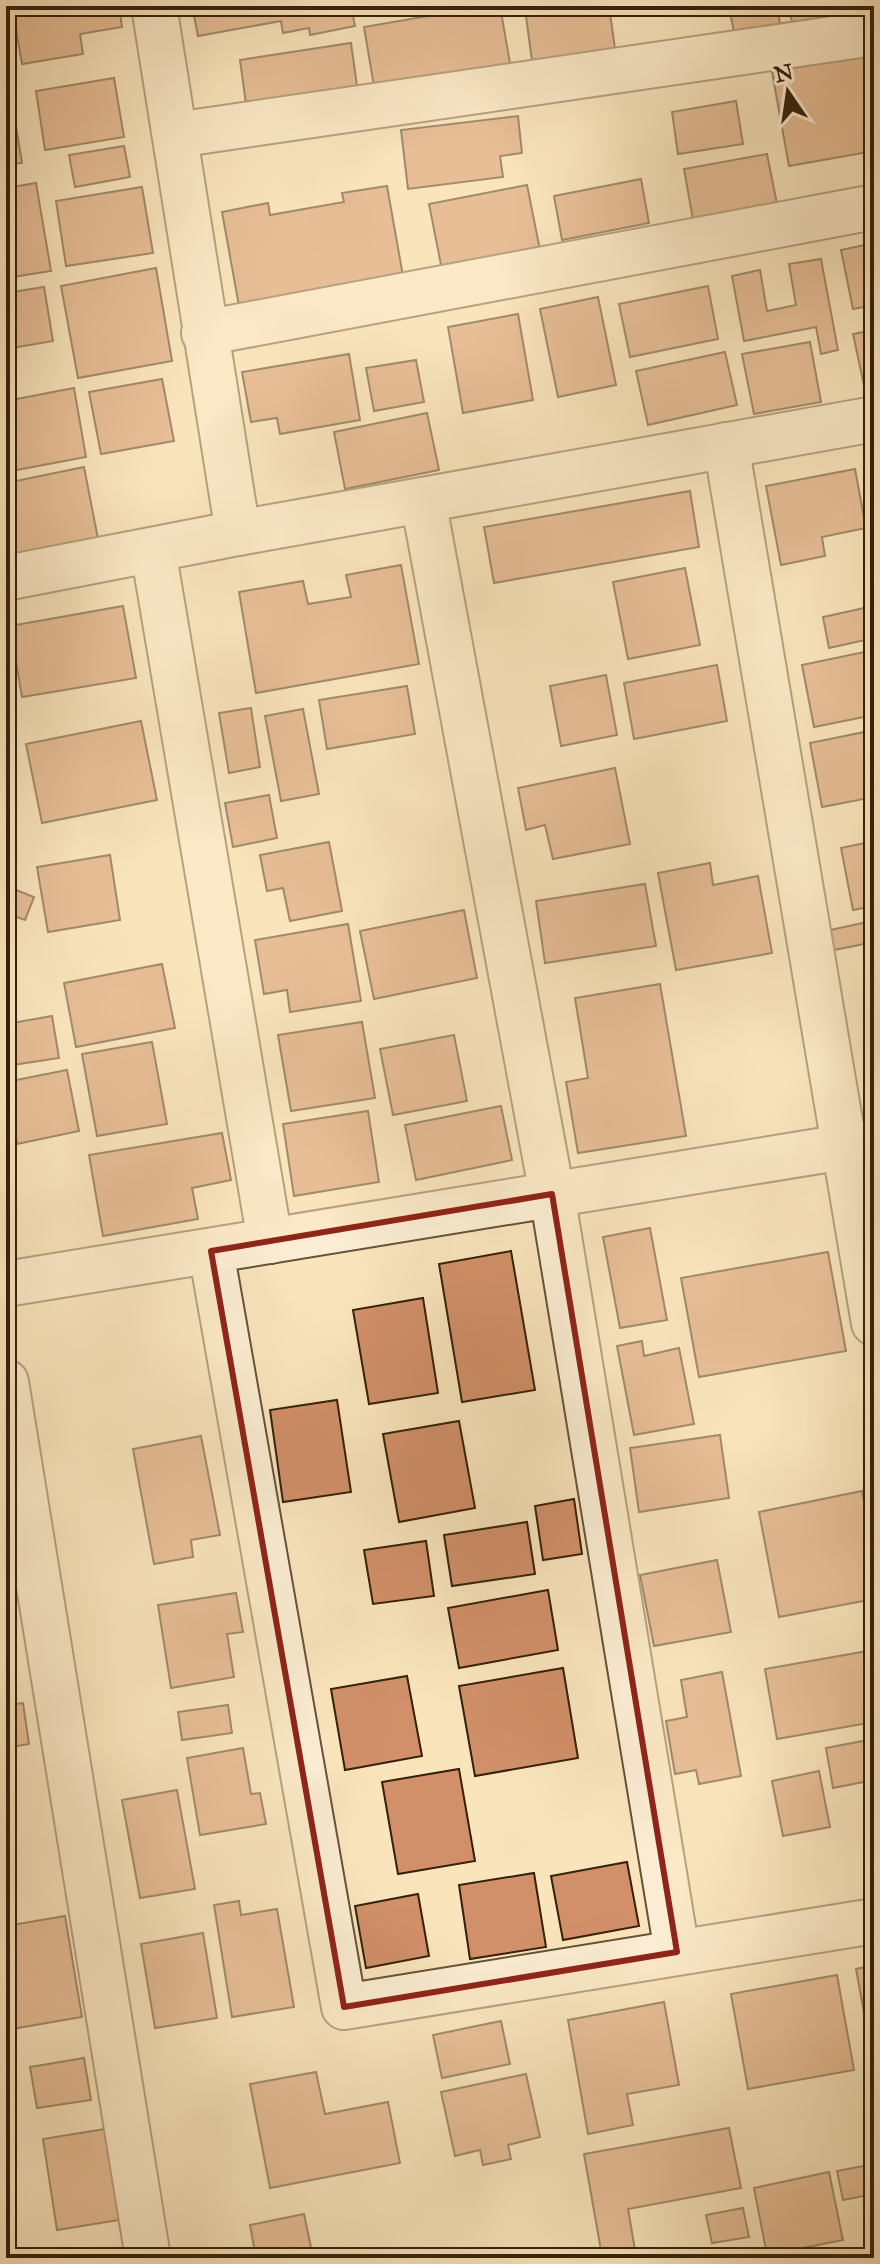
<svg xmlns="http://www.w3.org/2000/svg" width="880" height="2264" viewBox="0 0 880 2264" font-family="'IM FELL Great Primer',serif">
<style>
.building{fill:#d19069;stroke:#35210a;stroke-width:2}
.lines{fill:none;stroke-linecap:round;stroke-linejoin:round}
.minor-casing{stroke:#665236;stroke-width:48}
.minor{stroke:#fbedd3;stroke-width:44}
.marked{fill:none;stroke:#8f2418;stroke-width:6;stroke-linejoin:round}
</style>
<rect width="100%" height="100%" fill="#f9e4bc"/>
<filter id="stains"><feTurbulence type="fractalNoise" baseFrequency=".0025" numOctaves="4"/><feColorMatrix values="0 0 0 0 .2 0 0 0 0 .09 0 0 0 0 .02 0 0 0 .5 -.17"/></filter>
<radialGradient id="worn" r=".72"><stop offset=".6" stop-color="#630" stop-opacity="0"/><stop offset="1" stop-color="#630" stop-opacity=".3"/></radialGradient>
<g class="building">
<path d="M12 6H119L122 27 80 34 83 54 22 64Z"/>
<path d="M192 6H351L355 26 310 35 309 28 283 33 281 21 198 36Z"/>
<path d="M486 6H500L511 69 375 92 364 27Z"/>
<path d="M545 6H609L616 56 533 68 525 9Z"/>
<path d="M729 6H777L782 35 736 43Z"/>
<path d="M789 6H874V8L854 12 856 24 794 34Z"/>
<path d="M351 43 357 86 246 104 240 60Z"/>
<path d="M874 54V151L789 166 772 72Z"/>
<path d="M114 78 124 137 45 150 36 91Z"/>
<path d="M10 90 22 163 6 165V91Z"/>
<path d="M736 101 743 144 678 154 672 112Z"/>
<path d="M518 116 522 153 500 156 503 177 408 189 401 130Z"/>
<path d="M124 146 130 177 75 187 69 155Z"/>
<path d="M767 154 778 209 694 225 684 169Z"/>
<path d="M641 179 649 223 562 240 554 196Z"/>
<path d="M36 183 51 271 6 278V188Z"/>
<path d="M527 185 541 255 443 275 429 204Z"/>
<path d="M387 186 403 276 239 306 222 212 268 203 270 215 344 202 342 193Z"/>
<path d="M142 187 153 253 66 266 56 201Z"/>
<path d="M874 243V305L853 309 841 250Z"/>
<path d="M821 259 838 350 821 354 816 327 744 341 732 276 760 270 767 311 796 305 789 264Z"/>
<path d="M156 268 172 361 78 378 61 286Z"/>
<path d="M708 286 718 339 630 357 619 304Z"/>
<path d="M44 287 53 341 6 349V293Z"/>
<path d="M598 297 616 385 558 397 540 309Z"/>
<path d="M518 314 533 400 463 413 448 327Z"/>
<path d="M874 330V394L866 395 853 334Z"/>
<path d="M810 342 821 402 754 414 742 354Z"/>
<path d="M725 352 737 405 648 425 636 371Z"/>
<path d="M349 354 360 420 280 434 277 418 251 422 242 372Z"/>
<path d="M416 360 424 402 374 411 366 368Z"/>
<path d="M162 379 174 441 101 454 89 392Z"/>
<path d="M74 388 86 457 6 472V401Z"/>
<path d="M427 413 439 470 345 489 334 432Z"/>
<path d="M84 467 99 544 6 563V483Z"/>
<path d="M855 469 866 528 822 537 825 556 781 565 766 486Z"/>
<path d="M690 491 699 547 494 583 484 527Z"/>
<path d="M401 565 419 664 256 693 239 592 303 581 308 604 351 597 346 575Z"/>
<path d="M685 568 700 645 628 659 613 582Z"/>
<path d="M123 606 136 678 22 697 10 626Z"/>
<path d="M869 607 874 638 829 648 823 617Z"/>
<path d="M874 650V715L814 727 802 665Z"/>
<path d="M717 665 727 721 634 739 624 683Z"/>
<path d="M606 675 617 735 561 746 550 686Z"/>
<path d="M407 686 415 734 327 749 319 700Z"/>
<path d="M251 708 260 767 229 773 219 713Z"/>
<path d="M303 709 319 794 281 801 265 716Z"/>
<path d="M141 721 157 800 42 823 26 744Z"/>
<path d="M874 730V797L822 807 810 743Z"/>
<path d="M615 768 630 844 553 859 545 825 526 830 518 788Z"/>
<path d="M269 795 277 838 233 847 225 803Z"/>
<path d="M874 841V906L853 910 841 848Z"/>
<path d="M329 842 342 911 290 921 283 888 267 891 260 855Z"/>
<path d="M110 855 120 920 48 932 37 867Z"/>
<path d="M710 863 713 885 758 876 772 953 676 970 658 873Z"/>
<path d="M645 884 656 946 545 963 536 901Z"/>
<path d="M6 886 34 897 25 920 11 915 6 928Z"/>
<path d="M464 910 477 978 374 999 360 931Z"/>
<path d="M872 921 874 942 834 950 830 930Z"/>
<path d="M348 924 361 1001 290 1012 287 990 264 994 255 940Z"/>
<path d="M162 964 175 1028 76 1047 64 983Z"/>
<path d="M660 984 686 1136 578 1153 566 1082 588 1078 575 998Z"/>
<path d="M52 1016 59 1058 6 1066V1024Z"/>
<path d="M362 1022 375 1098 291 1111 278 1035Z"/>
<path d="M454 1035 467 1101 393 1115 380 1049Z"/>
<path d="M152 1042 167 1124 97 1136 82 1054Z"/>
<path d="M67 1070 79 1131 17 1144 6 1082Z"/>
<path d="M501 1106 512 1160 416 1180 405 1125Z"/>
<path d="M368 1111 379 1182 294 1196 283 1124Z"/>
<path d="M222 1133 231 1180 192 1188 198 1219 103 1236 89 1155Z"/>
<path d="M650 1228 667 1320 620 1328 603 1237Z"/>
<path d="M511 1251 535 1390 462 1402 439 1264Z"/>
<path d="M828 1252 846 1351 699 1377 681 1278Z"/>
<path d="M423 1298 438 1393 369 1404 353 1310Z"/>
<path d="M642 1341 644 1356 679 1348 694 1424 634 1435 617 1346Z"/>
<path d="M337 1400 351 1492 283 1502 270 1410Z"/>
<path d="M459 1421 475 1508 399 1522 383 1434Z"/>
<path d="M720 1435 729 1498 639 1512 630 1448Z"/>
<path d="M201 1436 220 1535 191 1540 193 1557 154 1564 133 1449Z"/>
<path d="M862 1491 874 1555V1599L779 1617 759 1512Z"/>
<path d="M574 1499 582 1554 543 1560 535 1506Z"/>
<path d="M527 1522 535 1574 452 1586 444 1535Z"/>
<path d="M426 1541 434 1596 373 1604 364 1550Z"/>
<path d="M717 1560 731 1632 654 1646 640 1575Z"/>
<path d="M548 1590 558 1650 459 1668 448 1608Z"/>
<path d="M236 1593 243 1632 227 1634 234 1677 171 1688 158 1605Z"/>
<path d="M873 1650 874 1722 777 1739 765 1669Z"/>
<path d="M563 1668 578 1758 475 1776 459 1686Z"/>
<path d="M722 1672 741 1776 699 1784 696 1770 675 1774 666 1721 687 1717 681 1680Z"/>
<path d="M407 1676 422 1756 345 1770 331 1689Z"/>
<path d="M23 1703 29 1744 6 1748V1705Z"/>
<path d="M228 1705 232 1733 182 1740 178 1712Z"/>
<path d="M868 1740 874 1780 833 1788 826 1748Z"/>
<path d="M243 1748 251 1794 260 1793 266 1824 200 1835 187 1758Z"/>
<path d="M459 1769 475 1861 398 1874 382 1782Z"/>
<path d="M819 1771 830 1827 783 1836 772 1781Z"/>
<path d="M177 1790 195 1889 140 1898 122 1800Z"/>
<path d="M627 1862 639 1926 563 1940 551 1876Z"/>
<path d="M534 1873 546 1947 470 1959 459 1885Z"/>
<path d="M418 1894 429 1956 366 1968 355 1906Z"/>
<path d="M239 1901 241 1915 277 1909 294 2007 232 2017 214 1905Z"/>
<path d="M65 1916 82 2017 6 2030V1926Z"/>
<path d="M203 1933 217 2018 155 2028 141 1944Z"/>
<path d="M874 1965V2027L867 2029 856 1969Z"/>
<path d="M837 1975 854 2070 748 2089 731 1994Z"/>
<path d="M664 2002 679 2085 627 2094 633 2125 588 2134 568 2020Z"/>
<path d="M501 2021 510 2064 442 2078 433 2035Z"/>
<path d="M84 2058 91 2100 37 2108 30 2067Z"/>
<path d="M316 2072 325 2114 388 2102 400 2163 270 2188 250 2084Z"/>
<path d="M526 2074 540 2137 508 2145 511 2159 483 2165 480 2150 455 2156 441 2092Z"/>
<path d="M6 2097 14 2166 6 2167Z"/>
<path d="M729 2128 741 2188 628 2209 635 2250 602 2256 584 2154Z"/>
<path d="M105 2129 119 2220 57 2230 43 2139Z"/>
<path d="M874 2164V2194L843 2200 837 2171Z"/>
<path d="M829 2172 843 2240 767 2255 754 2188Z"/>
<path d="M743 2208 749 2237 712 2243 706 2215Z"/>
<path d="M304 2214 313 2257 256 2258 250 2225Z"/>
</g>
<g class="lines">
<defs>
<g id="minor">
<path d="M154 6 238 533"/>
<path d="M176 135 874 33"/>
<path d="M204 333 874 207"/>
<path d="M726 445 874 1323"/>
<path d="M423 500 552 1194 677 1952"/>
<path d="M153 550 270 1241"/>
<path d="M6 578 238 533 874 419"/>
<path d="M211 1251 344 2007 874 1921"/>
<path d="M6 1284 874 1142"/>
<path d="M6 1382 148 2258"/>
</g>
</defs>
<use href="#minor" class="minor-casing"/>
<use href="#minor" class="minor"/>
</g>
<path d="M0 0H880V2264H0ZM552 1194 677 1952 344 2007 211 1251Z" fill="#f9e4bc" fill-opacity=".55" fill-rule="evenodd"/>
<path class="marked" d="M552 1194 677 1952 344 2007 211 1251Z"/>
<rect width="880" height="2264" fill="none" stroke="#f9e4bc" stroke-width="32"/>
<rect x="8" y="8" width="864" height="2248" fill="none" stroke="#35210a" stroke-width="4"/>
<rect x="16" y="16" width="848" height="2232" fill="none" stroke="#35210a" stroke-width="2"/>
<g transform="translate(788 92) rotate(347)" stroke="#fbedd3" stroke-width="6" paint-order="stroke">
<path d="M0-6L14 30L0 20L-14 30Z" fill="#35210a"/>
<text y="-12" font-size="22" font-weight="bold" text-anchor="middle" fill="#35210a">N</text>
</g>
<rect width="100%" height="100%" filter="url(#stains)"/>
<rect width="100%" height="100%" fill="url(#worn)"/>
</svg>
